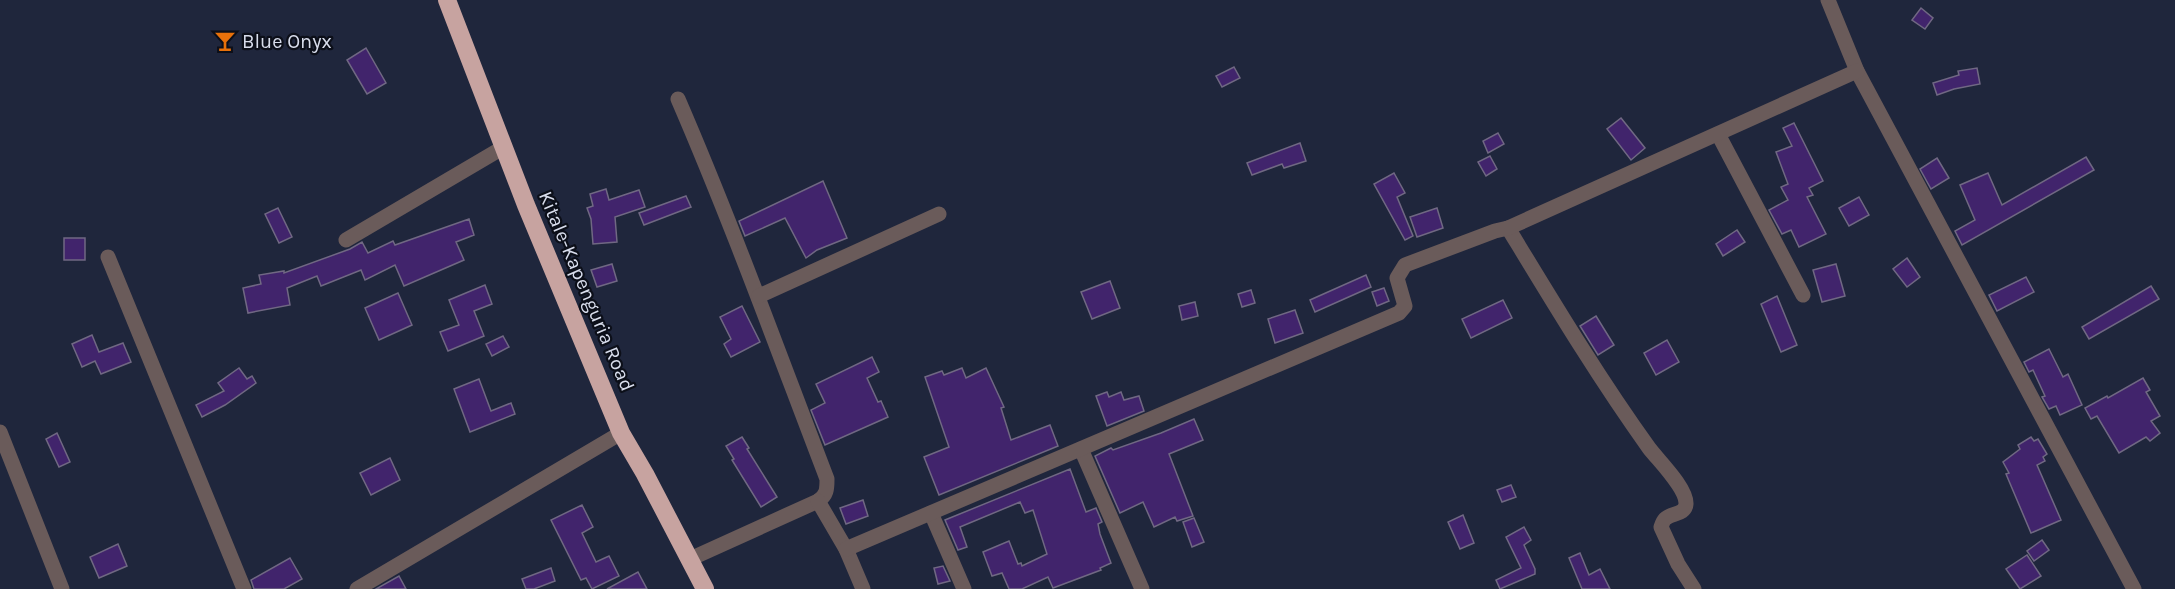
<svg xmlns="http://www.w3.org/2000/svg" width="2175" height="589" viewBox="0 0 2175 589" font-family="Karla,sans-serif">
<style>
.building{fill:#41246c;stroke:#706883;stroke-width:1.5}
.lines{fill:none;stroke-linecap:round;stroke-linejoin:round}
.minor{stroke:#6a5b5a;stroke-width:15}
.highway{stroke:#c7a3a0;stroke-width:18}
.labels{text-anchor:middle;stroke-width:4.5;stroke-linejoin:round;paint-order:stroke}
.poi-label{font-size:20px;fill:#d8ddec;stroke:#0c0f19;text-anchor:start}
.street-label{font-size:20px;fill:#d8ddec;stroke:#0c0f19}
</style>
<rect width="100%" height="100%" fill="#1f263c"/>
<g class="building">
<path d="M1921 8 1933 18 1925 29 1912 20Z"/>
<path d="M366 48 386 83 367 94 347 60Z"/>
<path d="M1234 67 1240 78 1222 87 1216 76Z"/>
<path d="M1977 68 1980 84 1954 89 1937 95 1933 83 1959 75 1958 71Z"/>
<path d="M1621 118 1645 148 1631 160 1607 129Z"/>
<path d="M1794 123 1823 181 1809 188 1813 195 1807 197 1826 234 1799 247 1791 230 1782 234 1769 210 1788 200 1781 187 1788 184 1776 152 1792 146 1783 128Z"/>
<path d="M1498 133 1504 144 1488 153 1483 141Z"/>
<path d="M1300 143 1306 161 1284 168 1282 164 1252 175 1247 163Z"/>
<path d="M1490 156 1497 169 1486 176 1478 162Z"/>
<path d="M2086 157 2094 170 1962 245 1955 231 1975 220 1960 185 1988 173 2002 205Z"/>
<path d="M1937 158 1949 178 1931 189 1920 169Z"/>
<path d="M1394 173 1405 193 1397 197 1413 236 1405 240 1374 184Z"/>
<path d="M823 181 847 238 817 250 806 258 785 218 745 236 739 221Z"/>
<path d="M606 189 609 200 639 190 645 207 615 217 617 242 593 244 591 219 587 208 593 206 590 194Z"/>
<path d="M686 196 691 207 644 225 639 213Z"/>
<path d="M1859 197 1869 215 1849 226 1839 208Z"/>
<path d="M278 208 292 237 279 243 265 214Z"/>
<path d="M1437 208 1443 228 1417 237 1410 217Z"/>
<path d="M469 219 474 235 456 242 464 260 404 286 395 265 365 280 361 270 321 286 317 276 287 288 290 305 248 313 243 288 261 284 259 275 284 271V273L350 249 362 242 368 253 393 241 395 245Z"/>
<path d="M1737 230 1745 242 1723 256 1716 244Z"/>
<rect x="64" y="238" width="21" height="22"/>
<path d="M1907 258 1920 277 1907 287 1893 269Z"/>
<path d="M612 264 617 281 597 287 591 270Z"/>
<path d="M1836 264 1845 296 1822 302 1813 270Z"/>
<path d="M1366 275 1371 287 1315 312 1310 300Z"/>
<path d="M2026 277 2034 292 1997 311 1989 295Z"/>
<path d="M1110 281 1120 308 1092 319 1081 292Z"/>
<path d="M485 285 492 304 474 311 484 336 448 351 440 332 459 325 449 300Z"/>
<path d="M2151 286 2159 299 2089 339 2082 327Z"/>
<path d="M1384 288 1389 301 1377 306 1372 292Z"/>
<path d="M1251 290 1255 303 1242 307 1238 294Z"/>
<path d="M398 293 412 325 379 340 365 308Z"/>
<path d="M1777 296 1797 345 1781 352 1761 304Z"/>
<path d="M1503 300 1512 318 1471 338 1462 319Z"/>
<path d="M1195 302 1198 316 1182 320 1179 306Z"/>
<path d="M742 306 760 342 731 357 724 344 731 339 720 317Z"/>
<path d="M1295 310 1303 333 1275 343 1268 319Z"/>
<path d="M1596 316 1614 345 1598 355 1580 326Z"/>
<path d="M92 335 99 352 123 343 131 362 101 374 95 361 82 367 72 344Z"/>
<path d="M503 336 509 347 492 356 486 344Z"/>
<path d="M1667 340 1679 362 1656 375 1644 353Z"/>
<path d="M2049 349 2063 377 2068 374 2082 405 2060 415 2056 406 2049 409 2042 397 2045 396 2033 370 2029 372 2024 362Z"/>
<path d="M872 357 879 372 867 378 878 402 881 401 888 417 825 445 811 410 825 403 816 384Z"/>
<path d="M239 368 247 379 252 376 256 383 225 405 202 417 196 405 224 391 218 383Z"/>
<path d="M962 368 966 378 986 368 1004 407 1001 408 1011 440 1050 425 1058 446 939 495 924 457 949 447 925 377 942 371 944 375Z"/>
<path d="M2143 378 2150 390 2146 392 2160 416 2151 421 2160 433 2150 441 2146 437 2119 453 2097 416 2091 419 2085 408 2107 396 2108 398Z"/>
<path d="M479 379 491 411 511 403 515 414 470 432 454 389Z"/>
<path d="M1107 392 1109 397 1121 392 1124 400 1139 396 1144 411 1107 426 1096 396Z"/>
<path d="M1194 419 1203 440 1169 454 1193 516 1177 521 1175 517 1154 527 1143 502 1120 513 1095 456 1111 448 1113 450 1161 433Z"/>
<path d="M57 433 70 462 59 467 46 439Z"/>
<path d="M742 437 749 448 747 449 777 497 761 507 732 460 734 459 726 446Z"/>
<path d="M2031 437 2034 441 2038 439 2047 454 2043 457 2045 461 2037 465 2061 520 2031 533 2006 474 2009 473 2003 462 2020 449 2018 445Z"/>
<path d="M390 458 400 480 371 495 360 473Z"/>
<path d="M1070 469 1086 512 1096 508 1102 522 1098 524 1100 534 1111 563 1100 568 1101 570 1053 588 1048 577 1022 589H1009L1002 573 992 576 983 552 1009 541 1018 564 1021 563 1022 566 1047 554 1033 510 1025 513 1020 502 960 527 967 547 958 550 945 520Z"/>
<path d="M1511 485 1516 497 1502 502 1497 490Z"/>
<path d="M863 500 868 516 846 524 840 508Z"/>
<path d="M582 505 593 527 582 533 596 562 609 556 619 576 592 589 586 578 581 580 551 520Z"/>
<path d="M1463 515 1474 543 1460 549 1448 522Z"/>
<path d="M1194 518 1204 542 1192 547 1183 522Z"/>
<path d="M1524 527 1531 540 1524 545 1535 569V574L1500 589 1496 580 1521 568 1506 537Z"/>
<path d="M2042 540 2049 550 2034 561 2027 551Z"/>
<path d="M118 544 127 566 99 578 90 557Z"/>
<path d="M1580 553 1589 575 1600 569 1610 589H1582L1569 558Z"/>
<path d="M2027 555 2041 576 2020 589 2006 569Z"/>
<path d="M290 558 302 579 284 589H254L251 580Z"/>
<path d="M943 566 950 581 938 584 934 568Z"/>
<path d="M551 568 555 581 534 589H526L522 579Z"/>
<path d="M638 572 647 589H607Z"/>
<path d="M399 576 406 589H376Z"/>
</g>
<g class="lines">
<g class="minor">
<path d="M1828 0 1857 71 2134 589"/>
<path d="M678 99C732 224 778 351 827 479 827 489 827 495 818 501L690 559"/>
<path d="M1718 134 1803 295"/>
<path d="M1508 228C1553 302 1598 377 1649 448 1658 460 1687 488 1686 504 1685 515 1671 513 1665 519 1663 521 1662 524 1661 527L1678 564 1694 589"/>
<path d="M346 240 504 147"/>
<path d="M108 257 244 589"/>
<path d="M759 296 939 214"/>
<path d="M0 432 62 589"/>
<path d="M1081 449 1142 589"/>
<path d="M818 501 846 549 863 589"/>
<path d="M931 513 964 589"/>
<path d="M846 549 1399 313 1405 306 1397 278 1405 265 1495 231 1508 228 1857 71"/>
<path d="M357 589 621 433"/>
</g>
<path class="highway" d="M447 0 526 205 621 433 645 474 705 589"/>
</g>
<defs>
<symbol id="bar-bare" viewBox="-9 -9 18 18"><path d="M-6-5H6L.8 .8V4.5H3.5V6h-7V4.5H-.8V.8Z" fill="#e8710a" stroke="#0c0f19" stroke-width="2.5" paint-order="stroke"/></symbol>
</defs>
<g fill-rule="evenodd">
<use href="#bar-bare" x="210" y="26" width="30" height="30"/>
</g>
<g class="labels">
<g class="poi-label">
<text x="242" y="48">Blue Onyx</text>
</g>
<g class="street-label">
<text transform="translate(587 291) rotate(67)" y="7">Kitale-Kapenguria Road</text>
</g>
</g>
</svg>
